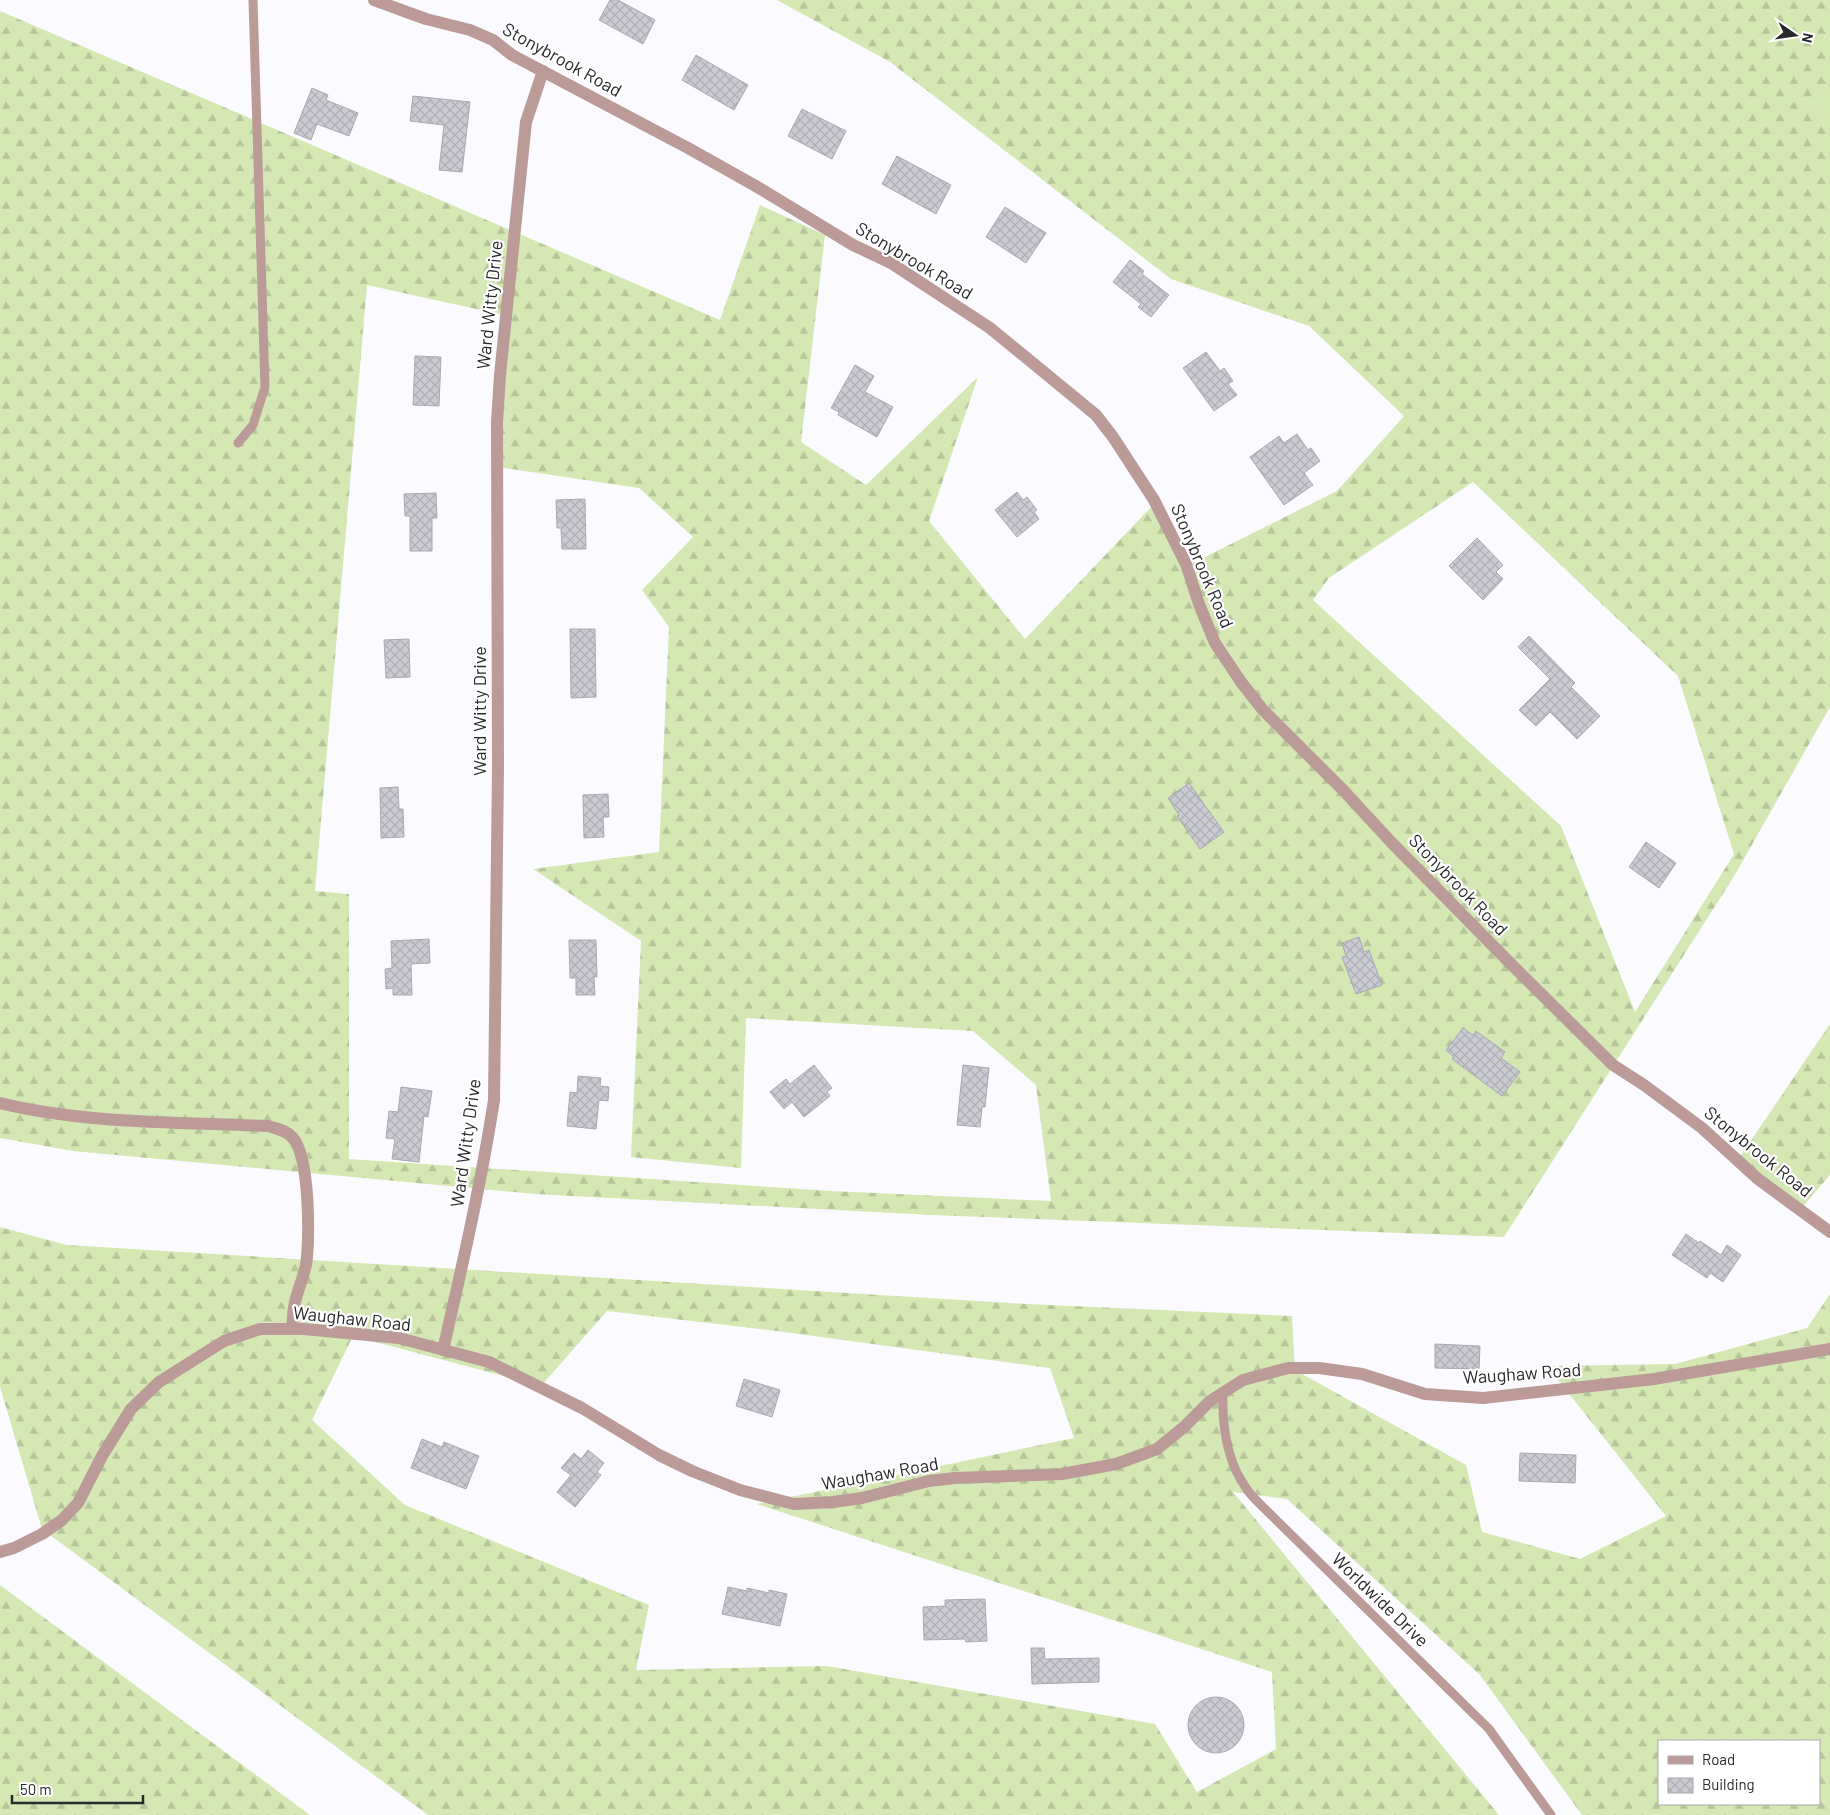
<svg xmlns="http://www.w3.org/2000/svg" width="1830" height="1815" viewBox="0 0 1830 1815" font-family="Barlow,sans-serif">
<style>
.forest{fill:url(#forest-firs);fill-rule:evenodd}
.park{fill:#d5e7b3}
.building{fill:url(#building-cross-hatch);stroke:#a9a9b0}
.lines{fill:none;stroke-linecap:round;stroke-linejoin:round}
.lane{stroke:#bb9a98;stroke-width:9}
.street{stroke:#bb9a98;stroke-width:12}
.labels{text-anchor:middle;stroke-width:4.5;stroke-linejoin:round;paint-order:stroke}
.street-label{font-size:18px;fill:#29292c;stroke:#fff}
</style>
<defs>
<pattern id="forest-firs" width="22" height="20" patternUnits="userSpaceOnUse" patternTransform="scale(1.25)"><rect width="22" height="20" fill="#d5e7b3"/><path d="M5 1l3.5 6h-7zM16 11l3.5 6h-7z" fill="#b7c69a"/></pattern>
<pattern id="building-cross-hatch" width="8" height="8" patternUnits="userSpaceOnUse" patternTransform="scale(1.25)"><rect width="8" height="8" fill="#cacbd2"/><path d="M0 0l8 8M0 8l8-8" fill="none" stroke="#aeaeb4"/></pattern>
</defs>
<rect width="100%" height="100%" fill="#fbfbff"/>
<g class="forest">
<path d="M777 0H1830V707L1733 878 1504 1237 930 1215 535 1194 73 1151 0 1138V11L720 320 760 205 825 235 801 442 866 485 978 377 929 521 1025 639 1154 504 1185 567 1337 491 1404 416 1309 326 1171 279 890 62ZM367 285 508 316 498 467 639 488 693 537 642 590 669 627 659 852 533 869 641 941 631 1157 741 1168 746 1018 973 1031 1036 1085 1051 1201 831 1191 349 1159V894L315 891ZM1473 482 1678 676 1734 854 1635 1012 1561 826 1313 600 1329 578Z"/>
<path d="M1830 1024V1175L1800 1210 1737 1161Z"/>
<path d="M0 1227 67 1245 1027 1304 1292 1316 1295 1370 1466 1465 1482 1532 1580 1559 1666 1516 1547 1366 1675 1364 1807 1328 1830 1294V1815H1582L1480 1675 1287 1499 1233 1492 1499 1815H428L42 1529 0 1387ZM607 1311 777 1331 1050 1368 1074 1438 757 1504 1272 1672 1276 1749 1197 1792 1155 1724 827 1666 636 1670 649 1605 405 1505 312 1420 353 1336 541 1386ZM1659 1741H1819V1804H1659Z"/>
<path d="M0 1585 310 1815H0Z"/>
</g>
<path class="park" d="M1830 85V116L1808 103Z"/>
<g class="building">
<path d="M610 0H618L655 20 643 44 599 20Z"/>
<path d="M696 55 748 85 734 110 682 80Z"/>
<path d="M312 88 328 95 326 100 358 113 349 136 317 124 311 140 294 133Z"/>
<path d="M413 96 470 102 462 172 439 170 444 125 410 121Z"/>
<path d="M802 109 846 131 832 159 788 136Z"/>
<path d="M897 156 951 185 936 214 882 184Z"/>
<path d="M1005 207 1046 233 1026 263 986 237Z"/>
<path d="M1130 260 1144 271 1142 274 1169 295 1151 317 1138 307 1141 304 1113 282Z"/>
<path d="M1206 352 1220 371 1224 368 1233 381 1228 384 1237 395 1214 411 1183 368Z"/>
<path d="M415 356 441 357 439 406 413 405Z"/>
<path d="M855 365 874 376 865 392 893 407 877 437 838 415 839 412 831 408Z"/>
<path d="M1297 434 1308 450 1311 448 1320 461 1304 473 1313 485 1284 505 1250 457 1279 436 1284 443Z"/>
<path d="M1017 492 1023 500 1027 497 1037 510 1034 512 1039 519 1017 537 995 510Z"/>
<path d="M436 493 437 518H432V551H410V516H405L404 494Z"/>
<path d="M585 499 586 549H562L561 528H557L556 500Z"/>
<path d="M1477 538 1503 565 1496 572 1503 579 1483 600 1449 566Z"/>
<path d="M570 629H595L596 697 571 698Z"/>
<path d="M1529 636 1575 683 1571 687 1600 716 1577 739 1550 712 1536 726 1519 710 1550 679 1518 647Z"/>
<path d="M409 639 410 677 386 678 384 640Z"/>
<path d="M1189 783 1224 832 1200 849 1177 816 1179 815 1168 798Z"/>
<path d="M398 787 399 809H403L404 837 381 838 380 788Z"/>
<path d="M608 794 609 817H603L604 837 584 838 583 795Z"/>
<path d="M1646 842 1676 863 1659 888 1629 867Z"/>
<path d="M1359 937 1364 952 1369 950 1382 985 1356 994 1342 957 1346 956 1342 943Z"/>
<path d="M429 939 430 963 411 964 412 995H393V988L386 989 385 969 392 968 391 941Z"/>
<path d="M569 940H596L597 977H594L595 995H576V978H570Z"/>
<path d="M1463 1028 1473 1035 1476 1031 1505 1052 1501 1058 1520 1072 1502 1096 1452 1059 1454 1057 1446 1050Z"/>
<path d="M814 1065 832 1088 827 1092 830 1096 804 1117 792 1102 784 1109 770 1092 786 1079 790 1084Z"/>
<path d="M963 1065 989 1068 985 1107H982L980 1127 957 1125Z"/>
<path d="M578 1076 601 1078 600 1086 609 1087 608 1101 599 1100 596 1129 567 1126 570 1092 577 1093Z"/>
<path d="M401 1087 432 1091 428 1117 424 1116 419 1162 392 1159 395 1139 386 1138 389 1111 398 1112Z"/>
<path d="M1686 1234 1699 1243 1700 1241 1721 1255 1727 1245 1741 1255 1723 1282 1710 1273 1707 1278 1672 1255Z"/>
<path d="M1435 1344 1480 1346 1479 1369 1435 1368Z"/>
<path d="M744 1379 780 1390 772 1417 736 1406Z"/>
<path d="M422 1439 442 1447 444 1442 479 1456 466 1489 411 1468Z"/>
<path d="M588 1450 604 1463 597 1472 601 1475 575 1507 557 1492 571 1475 561 1468 574 1453 581 1459Z"/>
<path d="M1520 1453 1576 1455 1575 1483 1519 1481Z"/>
<path d="M728 1587 747 1591V1588L769 1593V1590L787 1594 780 1626 722 1614Z"/>
<path d="M985 1599 987 1641 966 1642 965 1639 924 1640 923 1607 945 1606V1600Z"/>
<path d="M1031 1648H1044L1045 1659 1099 1658V1682L1032 1684Z"/>
<circle cx="1216" cy="1725" r="28"/>
</g>
<g class="lines">
<g class="lane">
<path d="M238 443 253 425 265 387 253 0"/>
<path d="M1223 1393C1222 1425 1227 1461 1246 1488 1251 1496 1260 1504 1267 1511L1489 1729 1551 1815"/>
</g>
<g class="street">
<path d="M374 0 426 19 470 30 493 40 512 55 688 148 754 185 853 245 891 263 990 328 1096 415 1113 437 1154 500 1186 564 1199 604 1215 643 1241 682 1263 710 1344 791 1391 842 1509 962 1613 1065 1644 1085 1702 1128 1758 1179 1830 1232"/>
<path d="M0 1103C87 1124 179 1122 268 1126 276 1129 286 1130 292 1137 310 1155 310 1240 306 1265 303 1278 298 1290 295 1302 293 1311 293 1320 292 1329"/>
<path d="M443 1350C462 1267 481 1184 494 1100L498 768 497 422 500 375 526 122 543 71"/>
<path d="M0 1552 14 1548 42 1534 62 1520 78 1503 102 1456 131 1409 159 1382 224 1341 260 1329H304L399 1338 489 1362 582 1408 659 1455 692 1471 740 1490 794 1504 833 1502 862 1498 929 1481 955 1478 1062 1474 1116 1464 1157 1449 1184 1427 1210 1401 1243 1380 1288 1368H1319L1362 1374 1425 1394 1483 1398 1654 1379 1830 1349"/>
</g>
</g>
<g class="labels">
<g class="street-label">
<text transform="translate(562 60) rotate(29)" y="6">Stonybrook Road</text>
<text transform="translate(914 261) rotate(31)" y="6">Stonybrook Road</text>
<text transform="translate(490 305) rotate(-84)" y="6">Ward Witty Drive</text>
<text transform="translate(1202 566) rotate(67)" y="6">Stonybrook Road</text>
<text transform="translate(480 711) rotate(-90)" y="6">Ward Witty Drive</text>
<text transform="translate(1458 885) rotate(46)" y="6">Stonybrook Road</text>
<text transform="translate(466 1143) rotate(-82)" y="6">Ward Witty Drive</text>
<text transform="translate(1758 1152) rotate(39)" y="6">Stonybrook Road</text>
<text transform="translate(352 1319) rotate(6)" y="6">Waughaw Road</text>
<text transform="translate(1522 1374) rotate(-4)" y="6">Waughaw Road</text>
<text transform="translate(880 1474) rotate(-10)" y="6">Waughaw Road</text>
<text transform="translate(1380 1600) rotate(44)" y="6">Worldwide Drive</text>
</g>
</g>
<rect x="1658" y="1740" width="162" height="65" fill="#ffffff" stroke="#a9a9ab"/>
<rect x="1668" y="1756" width="25" height="8" fill="#bb9a98" stroke="#a9a9ab"/>
<text x="1702" y="1765" font-size="15" fill="#29292c">Road</text>
<rect x="1668" y="1778" width="25" height="15" fill="url(#building-cross-hatch)" stroke="#a9a9ab"/>
<text x="1702" y="1790" font-size="15" fill="#29292c">Building</text>
<g transform="translate(1795 35) rotate(103)" stroke="#ffffff" stroke-width="4" paint-order="stroke">
<path d="M0-4L9 19L0 12L-9 19Z" fill="#29292c"/>
<text y="-8" font-size="14" font-weight="bold" text-anchor="middle" fill="#29292c">N</text>
</g>
<path d="M12 1795v8h131v-8" fill="none" stroke="#29292c" stroke-width="2.5"/>
<text x="20" y="1795" font-size="15" fill="#29292c" stroke="#ffffff" stroke-width="4" paint-order="stroke">50 m</text>
</svg>
